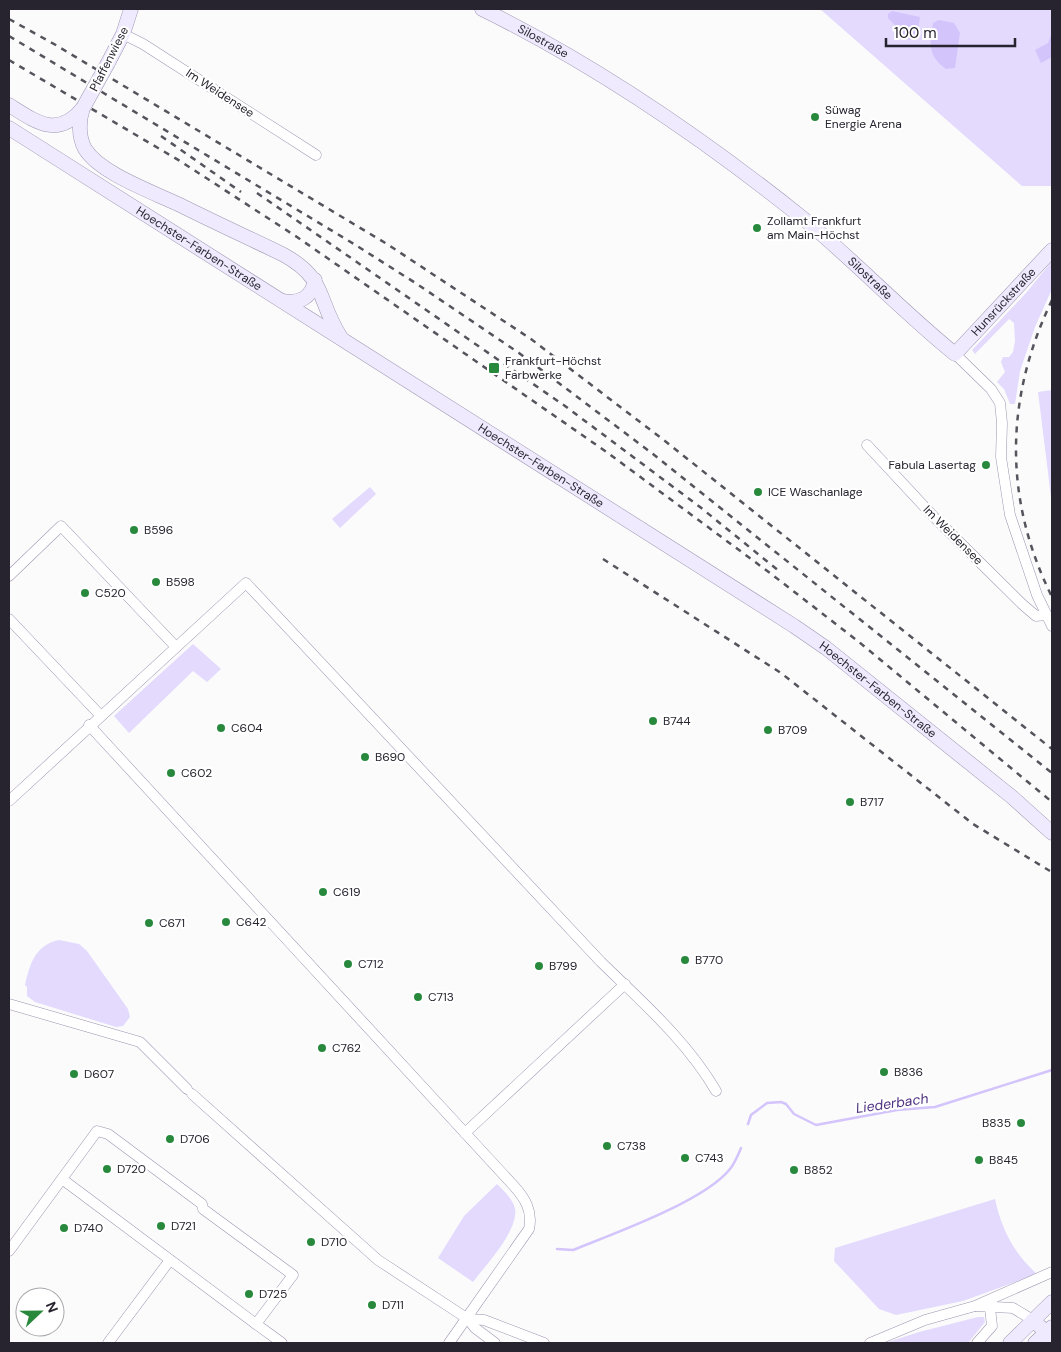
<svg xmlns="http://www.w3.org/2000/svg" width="1061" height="1352" viewBox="0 0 1061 1352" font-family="'DM Sans',sans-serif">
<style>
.green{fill:#e3dafe}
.water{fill:#d3c4fc}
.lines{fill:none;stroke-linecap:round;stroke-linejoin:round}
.stream{stroke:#d3c4fc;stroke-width:2.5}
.street-casing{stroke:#9c95b0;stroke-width:11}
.secondary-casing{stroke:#9c95b0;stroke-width:15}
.street{stroke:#fff;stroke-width:10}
.secondary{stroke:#efeafe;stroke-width:14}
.rail{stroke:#55535c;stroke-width:2.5;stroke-dasharray:6 6;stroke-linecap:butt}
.secondary-bridge-casing{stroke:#9c95b0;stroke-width:15;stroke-linecap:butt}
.secondary-bridge{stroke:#efeafe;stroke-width:14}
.poi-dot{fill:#28893d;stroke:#fff;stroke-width:2}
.labels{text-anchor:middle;stroke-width:4.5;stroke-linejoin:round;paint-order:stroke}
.street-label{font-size:12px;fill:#27242f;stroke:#fff}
.poi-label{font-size:12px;fill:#27242f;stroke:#fff;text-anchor:start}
.water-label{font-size:14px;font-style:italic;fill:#4f3181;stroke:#fff}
</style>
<rect width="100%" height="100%" fill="#fbfbfb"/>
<g class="green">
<path d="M820 9H1052V186H1022Z"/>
<path d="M1052 261V289L1035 327 1020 371 1015 404H1010L1004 389 997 382 1005 372 1001 362 1003 357H1009L1013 352 1015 341 1014 323 1009 319 975 354 972 350 1026 293Z"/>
<path d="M1052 390V505L1038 392Z"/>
<path d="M370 487 376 494 340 528 332 519Z"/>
<path d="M193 644 221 669 207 682 193 671 129 733 114 716Z"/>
<path d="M59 940 79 944 87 951 128 1009 130 1017 123 1026 116 1027 35 1002 27 996V987L25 985C30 964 35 945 59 940Z"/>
<path d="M497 1184C504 1191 513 1199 515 1209 519 1230 485 1266 473 1282L438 1258 464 1216Z"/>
<path d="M995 1199C1001 1228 1014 1254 1037 1274L963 1301 896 1315 879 1309 834 1261 835 1248Z"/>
<path d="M978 1317H984L985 1322 968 1343H885L919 1332Z"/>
</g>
<g class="water">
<path d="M892 11 920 17 917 36 909 40 888 18V14Z"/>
<path d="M939 20 954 23 960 33 955 68 946 69C928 56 929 44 933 23Z"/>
<path d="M1052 33V57L1041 63 1035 50 1048 43Z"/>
</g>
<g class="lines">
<g class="stream">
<path d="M748 1124 751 1115 767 1103 781 1102 786 1104 794 1114 816 1125 897 1110 935 1107 1052 1070"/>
<path d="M557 1249 573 1250C613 1234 705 1201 730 1169 735 1163 738 1155 741 1148"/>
</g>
<defs>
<g id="street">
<path d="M123 34 143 44 316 155"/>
<path d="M955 354 991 389 1000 403 1002 423 1001 457 1010 515 1037 595 1052 626"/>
<path d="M867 445 934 517 1022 604 1036 616 1046 615"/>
<path d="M9 576 61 526 176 647"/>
<path d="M9 619 100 715"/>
<path d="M89 725 513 1185C525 1198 533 1211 529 1229L449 1343"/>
<path d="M9 801 246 583 601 962C642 1002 687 1041 716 1091"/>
<path d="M9 1004 140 1042 187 1089"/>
<path d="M192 1094 378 1260 468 1319 475 1328 495 1343"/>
<path d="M465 1133 625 984"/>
<path d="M9 1251 97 1131 108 1134 202 1204 203 1209 293 1275 256 1324 62 1179"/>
<path d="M976 1306 1013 1308 1033 1320"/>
<path d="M468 1319 484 1320 544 1343"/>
<path d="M256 1324 282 1343"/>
<path d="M108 1343 170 1260"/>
<path d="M870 1343 925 1320 975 1306 1052 1272"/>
<path d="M977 1343 992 1326 990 1308"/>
</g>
<g id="secondary">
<path id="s1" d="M482 9C598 66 704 139 805 220 857 263 903 312 955 354L1052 250"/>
<path d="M108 63 123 34 131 9"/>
<path d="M9 105C36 122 58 139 83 108"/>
<path d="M83 108C79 120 78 136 85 149 101 174 153 192 180 205 214 222 249 238 284 255 327 279 317 300 340 336"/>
<path id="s2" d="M9 128 794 626 826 648 1012 797 1052 833"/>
<path d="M282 301C299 304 312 298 315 280"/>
<path d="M1033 1320 1052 1338"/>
<path d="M1010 1343 1052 1302"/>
<path d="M1035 1343 1052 1327"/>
</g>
</defs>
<use href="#street" class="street-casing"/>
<use href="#secondary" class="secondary-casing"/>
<use href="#street" class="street"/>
<use href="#secondary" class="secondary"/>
<g class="rail">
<path d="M9 19 54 44 387 244 531 339 665 441 1052 749"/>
<path d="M9 36 354 244 417 284 519 353 653 454 1052 773"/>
<path d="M9 60 180 161 297 237 608 453 770 573 859 642 1052 802"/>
<path d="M161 136 241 192"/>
<path d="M257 193 565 406 700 507 779 571"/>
<path d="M1052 300C1005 398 1003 498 1052 597"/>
<path d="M603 559 781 673 973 824 1050 871"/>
</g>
<defs>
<path id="secondary-bridge" d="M83 108 108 63"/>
</defs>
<use href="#secondary-bridge" class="secondary-bridge-casing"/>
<use href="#secondary-bridge" class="secondary-bridge"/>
</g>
<g class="poi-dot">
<circle cx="815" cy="117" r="5"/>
<circle cx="757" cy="228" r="5"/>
<rect x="488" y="362" width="12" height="12" rx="2.5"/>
<circle cx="986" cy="465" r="5"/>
<circle cx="758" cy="492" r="5"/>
<circle cx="134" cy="530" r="5"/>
<circle cx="156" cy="582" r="5"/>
<circle cx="85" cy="593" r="5"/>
<circle cx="653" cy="721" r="5"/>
<circle cx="221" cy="728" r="5"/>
<circle cx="768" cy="730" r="5"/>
<circle cx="365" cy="757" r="5"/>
<circle cx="171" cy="773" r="5"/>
<circle cx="850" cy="802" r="5"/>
<circle cx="323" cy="892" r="5"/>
<circle cx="226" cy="922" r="5"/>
<circle cx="149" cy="923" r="5"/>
<circle cx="685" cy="960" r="5"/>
<circle cx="348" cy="964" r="5"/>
<circle cx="539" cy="966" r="5"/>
<circle cx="418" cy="997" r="5"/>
<circle cx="322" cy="1048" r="5"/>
<circle cx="884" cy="1072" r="5"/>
<circle cx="74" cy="1074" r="5"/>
<circle cx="1021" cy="1123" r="5"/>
<circle cx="170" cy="1139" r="5"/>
<circle cx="607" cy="1146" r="5"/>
<circle cx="685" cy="1158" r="5"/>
<circle cx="979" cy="1160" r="5"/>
<circle cx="107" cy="1169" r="5"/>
<circle cx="794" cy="1170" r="5"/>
<circle cx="161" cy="1226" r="5"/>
<circle cx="64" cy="1228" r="5"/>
<circle cx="311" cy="1242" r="5"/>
<circle cx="249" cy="1294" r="5"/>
<circle cx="372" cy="1305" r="5"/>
</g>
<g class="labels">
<g class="street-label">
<text dy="4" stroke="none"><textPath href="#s1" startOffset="69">Silostraße</textPath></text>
<text transform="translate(109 59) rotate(-63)" y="4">Pfaffenwiese</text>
<text transform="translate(220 93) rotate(33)" y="4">Im Weidensee</text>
<text dy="4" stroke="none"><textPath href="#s2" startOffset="225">Hoechster-Farben-Straße</textPath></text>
<text dy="4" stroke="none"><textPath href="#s1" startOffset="474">Silostraße</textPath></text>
<text dy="4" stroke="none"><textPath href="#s1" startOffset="659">Hunsrückstraße</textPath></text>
<text dy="4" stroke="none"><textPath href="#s2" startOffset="630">Hoechster-Farben-Straße</textPath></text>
<text transform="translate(953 535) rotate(45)" y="4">Im Weidensee</text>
<text dy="4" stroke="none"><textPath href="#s2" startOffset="1035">Hoechster-Farben-Straße</textPath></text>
</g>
<g class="poi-label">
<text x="825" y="114">Süwag<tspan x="825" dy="14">Energie Arena</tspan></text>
<text x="767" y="225">Zollamt Frankfurt<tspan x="767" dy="14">am Main-Höchst</tspan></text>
<text x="505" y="365">Frankfurt-Höchst<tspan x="505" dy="14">Farbwerke</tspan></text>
<text x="976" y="469" text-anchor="end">Fabula Lasertag</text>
<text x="768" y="496">ICE Waschanlage</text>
<text x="144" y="534">B596</text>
<text x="166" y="586">B598</text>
<text x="95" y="597">C520</text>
<text x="663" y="725">B744</text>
<text x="231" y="732">C604</text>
<text x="778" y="734">B709</text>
<text x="375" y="761">B690</text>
<text x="181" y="777">C602</text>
<text x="860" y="806">B717</text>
<text x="333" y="896">C619</text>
<text x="236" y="926">C642</text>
<text x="159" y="927">C671</text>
<text x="695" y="964">B770</text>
<text x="358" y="968">C712</text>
<text x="549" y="970">B799</text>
<text x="428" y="1001">C713</text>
<text x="332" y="1052">C762</text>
<text x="894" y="1076">B836</text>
<text x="84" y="1078">D607</text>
<text x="1011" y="1127" text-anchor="end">B835</text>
<text x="180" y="1143">D706</text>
<text x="617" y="1150">C738</text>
<text x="695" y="1162">C743</text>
<text x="989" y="1164">B845</text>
<text x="117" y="1173">D720</text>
<text x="804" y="1174">B852</text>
<text x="171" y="1230">D721</text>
<text x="74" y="1232">D740</text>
<text x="321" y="1246">D710</text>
<text x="259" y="1298">D725</text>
<text x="382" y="1309">D711</text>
</g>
<g class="water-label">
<text transform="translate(892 1103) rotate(-8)" y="5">Liederbach</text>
</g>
</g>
<rect width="1061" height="1352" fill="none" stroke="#27242f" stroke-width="20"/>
<g transform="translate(40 1312) rotate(68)"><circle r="24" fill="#ffffff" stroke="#a9a7ac"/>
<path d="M0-4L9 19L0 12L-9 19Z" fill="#28893d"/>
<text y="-8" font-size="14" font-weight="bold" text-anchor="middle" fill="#27242f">N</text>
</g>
<path d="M886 38v8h129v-8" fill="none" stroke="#27242f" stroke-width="2.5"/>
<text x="894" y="38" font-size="15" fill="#27242f" stroke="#ffffff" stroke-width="4" paint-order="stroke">100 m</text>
</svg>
